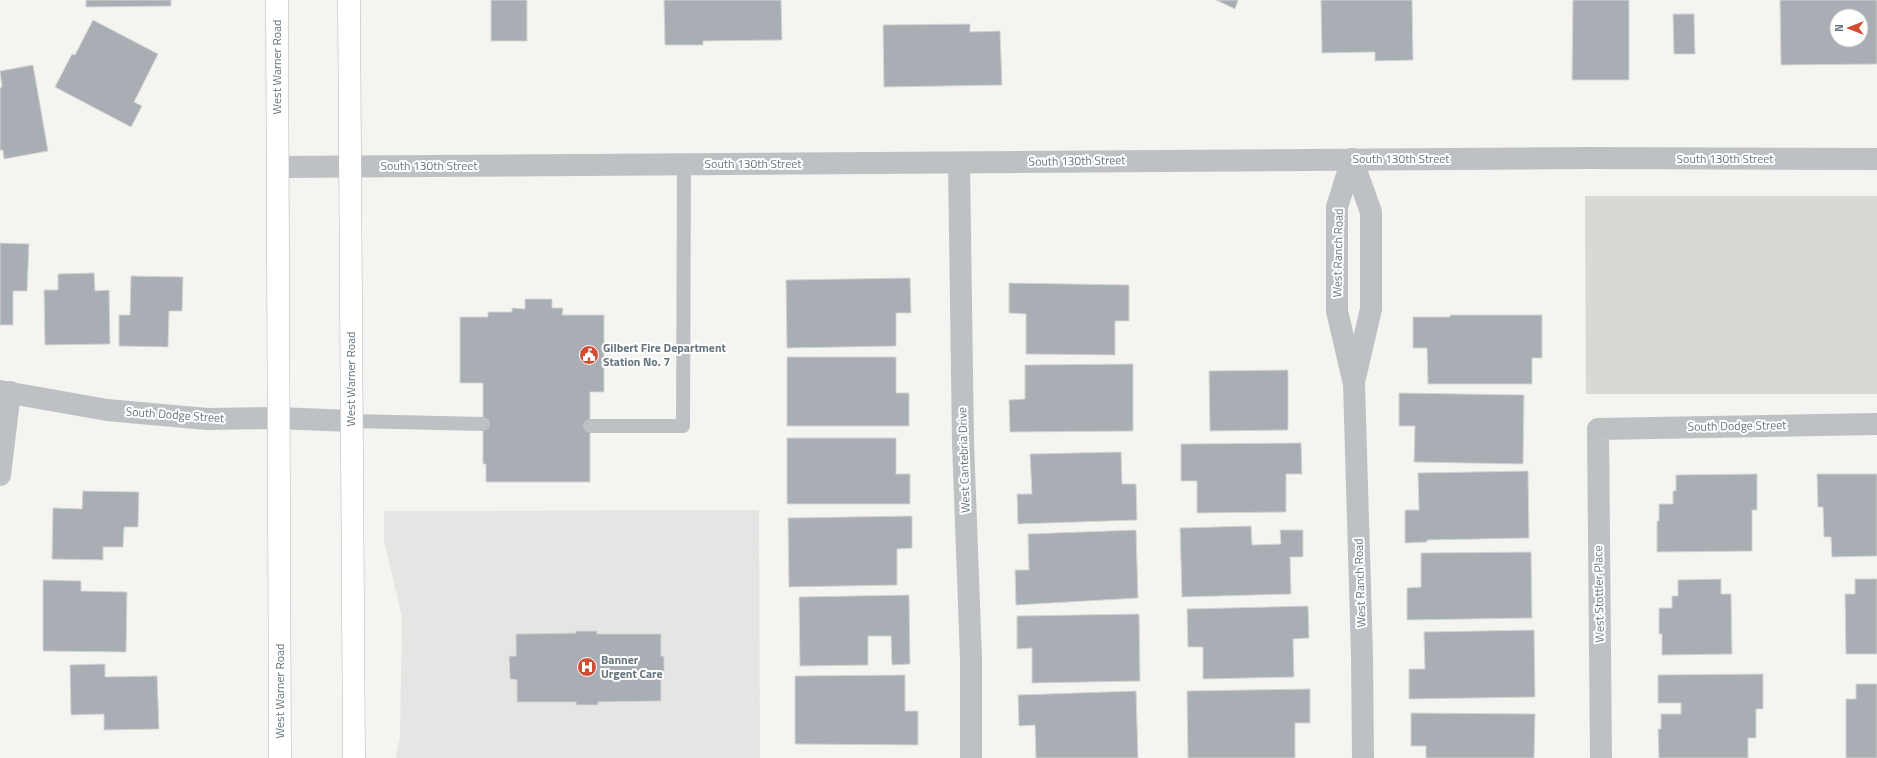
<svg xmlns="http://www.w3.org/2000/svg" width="1877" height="758" viewBox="0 0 1877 758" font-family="'Titillium Web',sans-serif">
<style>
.built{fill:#e5e5e4}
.green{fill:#d6dad2}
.building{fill:#a8aeb3;stroke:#d5d5d3;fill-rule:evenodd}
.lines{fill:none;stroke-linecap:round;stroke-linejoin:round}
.secondary-casing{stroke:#b0b5b8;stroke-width:23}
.lane{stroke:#bdc1c4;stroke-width:14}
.street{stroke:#bdc1c4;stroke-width:22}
.secondary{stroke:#fff;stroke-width:22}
.labels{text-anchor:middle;stroke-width:4;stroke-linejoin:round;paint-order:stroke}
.street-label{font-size:12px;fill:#66757f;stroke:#fff}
.poi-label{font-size:12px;font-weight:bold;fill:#66757f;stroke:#fff;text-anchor:start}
</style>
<rect width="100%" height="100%" fill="#f4f4f1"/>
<path class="built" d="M759 510 760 758H396L400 736 402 617 384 541V511Z"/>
<path class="green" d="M1585 196H1877V394H1586Z"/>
<g class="building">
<path d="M86 0H171V6L86 7Z"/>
<rect x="491" y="0" width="36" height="41"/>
<path d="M664 0H781L782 40 703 41V45H665Z"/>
<path d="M1216 0H1238L1235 9Z"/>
<path d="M1321 0H1412L1413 60 1375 61V52L1322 53Z"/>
<path d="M1573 0H1629V80H1572Z"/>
<path d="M1780 0H1877V64L1781 65ZM1837 16H1861V40H1837Z"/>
<path d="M1673 14H1694L1695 54H1674Z"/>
<path d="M93 20 158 54 134 102 142 106 131 127 55 87 72 54 75 55Z"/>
<path d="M970 24V32L1000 31 1002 85 884 87 883 25Z"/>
<path d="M33 65 48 151 4 159 3 150H0V88L2 87 0 71Z"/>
<path d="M0 243 29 244 27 291H13V325H0Z"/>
<path d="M94 273 95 291 109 290 110 344 45 345 44 290H58V274Z"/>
<path d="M131 276 183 277 182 311H169L168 347 119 346V315H130Z"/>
<path d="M910 278 911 313H896V346L787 348 786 280Z"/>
<path d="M1009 283 1129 285V321H1115V355L1026 354V314L1009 313Z"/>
<path d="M525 299H552V308H563L562 315H604V392H590V482H486V464H483V383H460V317H488V312H512V308L525 309Z"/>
<path d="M1450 315H1542V358H1532V384H1428L1427 348H1413V317H1450Z"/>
<path d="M787 357H896V393H909V426H787Z"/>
<path d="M1133 364V431L1010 432 1009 400 1025 399V365Z"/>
<path d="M1288 370V430L1210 431 1209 371Z"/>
<path d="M1399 393 1524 395 1523 464 1414 462 1415 426H1399Z"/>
<path d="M787 438H896V474H910V504H787Z"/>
<path d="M1301 443 1302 474H1286V512L1197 513V481H1181V444Z"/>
<path d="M1121 452 1122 484H1136L1137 520 1018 524 1017 494H1032L1030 454Z"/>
<path d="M1528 471 1529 538 1427 540V542L1405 543V510H1419L1418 473Z"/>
<path d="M1757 474V510H1752V551L1657 552V521H1659V504H1673V491H1676V475Z"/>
<path d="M1817 474H1877V556L1832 557 1831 537H1824L1823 507H1818Z"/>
<path d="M83 491 139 492 138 527H124L123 547H103V560L52 559 53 508 82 509Z"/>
<path d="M912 516V548L897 549V585L789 587 788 518Z"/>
<path d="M1251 526 1252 545 1281 544 1280 530H1303V557H1290L1291 594 1182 597 1180 528Z"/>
<path d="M1136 530 1138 598 1016 605 1015 570H1029L1028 534Z"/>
<path d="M1531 552 1532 618 1407 620V588L1421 587V553Z"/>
<path d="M1721 579V594H1731L1732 654 1662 655V634H1659V608H1672V596H1678V580Z"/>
<path d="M1855 579H1877V654H1846L1845 594H1855Z"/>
<path d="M43 580 81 581V591L127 592 126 652 43 651Z"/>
<path d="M909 595 910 664 892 665 891 636H868V665L800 666 799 597Z"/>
<path d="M1308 606 1309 638 1293 639 1294 677 1203 679V647H1188L1187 609Z"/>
<path d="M1139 614 1140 681 1032 683V648L1017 649V616Z"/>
<path d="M1534 630 1535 697 1409 699V669H1425L1424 632Z"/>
<path d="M576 631H597V634H661V656H664V677H661V701L598 702V705H576V702H517V680L510 679 509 656H516V634L576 633Z"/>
<path d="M105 664V677L157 676 159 729 104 730V714L71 715 70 665Z"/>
<path d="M1763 674V709H1756V738H1748V758H1659L1658 729H1661V714H1681V703H1658V675Z"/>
<path d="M905 675V711H918V745L795 744V676Z"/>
<path d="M1856 684H1877V758H1846V699H1856Z"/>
<path d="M1310 689V723H1295V758H1188L1187 691Z"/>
<path d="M1136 691 1138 758H1036L1035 725 1019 726 1018 695Z"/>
<path d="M1411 713 1535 714 1534 758H1426V746H1411Z"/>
</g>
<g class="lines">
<defs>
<g id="secondary">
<path d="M277 0 280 758"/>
<path d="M349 0 354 758"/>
</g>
</defs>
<use href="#secondary" class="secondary-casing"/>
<g class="lane">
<path d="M351 421 483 424"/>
<path d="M590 426H683L684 164"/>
</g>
<g class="street">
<path d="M1352 159 1337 207V311L1354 384 1362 655 1363 758"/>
<path d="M1352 159 1371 212V309L1355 378"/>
<path d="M959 163 963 442 971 658V758"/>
<path d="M277 167 1588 158 1877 159"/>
<path d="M0 391 107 410 207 419 278 418 351 421"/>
<path d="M0 475 10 392"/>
<path d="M1601 758 1598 429 1877 424"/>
</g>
<use href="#secondary" class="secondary"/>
</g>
<defs>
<symbol id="civic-disc" viewBox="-11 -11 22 22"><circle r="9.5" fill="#d14e34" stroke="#fff"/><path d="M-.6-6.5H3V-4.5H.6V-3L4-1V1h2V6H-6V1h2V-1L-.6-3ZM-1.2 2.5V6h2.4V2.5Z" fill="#fff"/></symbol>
<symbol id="hospital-disc" viewBox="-11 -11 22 22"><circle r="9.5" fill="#d14e34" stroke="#fff"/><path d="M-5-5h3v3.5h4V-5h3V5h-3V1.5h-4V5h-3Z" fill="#fff"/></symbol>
</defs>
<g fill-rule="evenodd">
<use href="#civic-disc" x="578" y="344" width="22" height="22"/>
<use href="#hospital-disc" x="576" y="656" width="22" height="22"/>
</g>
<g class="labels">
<g class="street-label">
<text transform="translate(277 67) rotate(-90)" y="4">West Warner Road</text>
<text x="1401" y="163">South 130th Street</text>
<text x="1725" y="163">South 130th Street</text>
<text transform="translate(1077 161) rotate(-1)" y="4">South 130th Street</text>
<text x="753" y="168">South 130th Street</text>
<text x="429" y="170">South 130th Street</text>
<text transform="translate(1338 253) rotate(-89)" y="4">West Ranch Road</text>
<text transform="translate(351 379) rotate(-90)" y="4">West Warner Road</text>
<text transform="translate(175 415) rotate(4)" y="4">South Dodge Street</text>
<text transform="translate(1737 426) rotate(-1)" y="4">South Dodge Street</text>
<text transform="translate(964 460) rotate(-92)" y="4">West Cantebria Drive</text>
<text transform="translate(1360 583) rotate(-92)" y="4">West Ranch Road</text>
<text transform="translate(1599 594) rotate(-91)" y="4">West Stottler Place</text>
<text transform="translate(280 691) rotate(-90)" y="4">West Warner Road</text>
</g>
<g class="poi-label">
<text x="603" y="352">Gilbert Fire Department<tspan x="603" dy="14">Station No. 7</tspan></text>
<text x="601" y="664">Banner<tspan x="601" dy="14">Urgent Care</tspan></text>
</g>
</g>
<g transform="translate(1849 28) rotate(270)"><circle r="19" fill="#ffffff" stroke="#c2c8cc"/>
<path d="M0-3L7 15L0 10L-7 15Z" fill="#d14e34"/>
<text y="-6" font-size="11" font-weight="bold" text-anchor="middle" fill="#66757f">N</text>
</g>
</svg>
